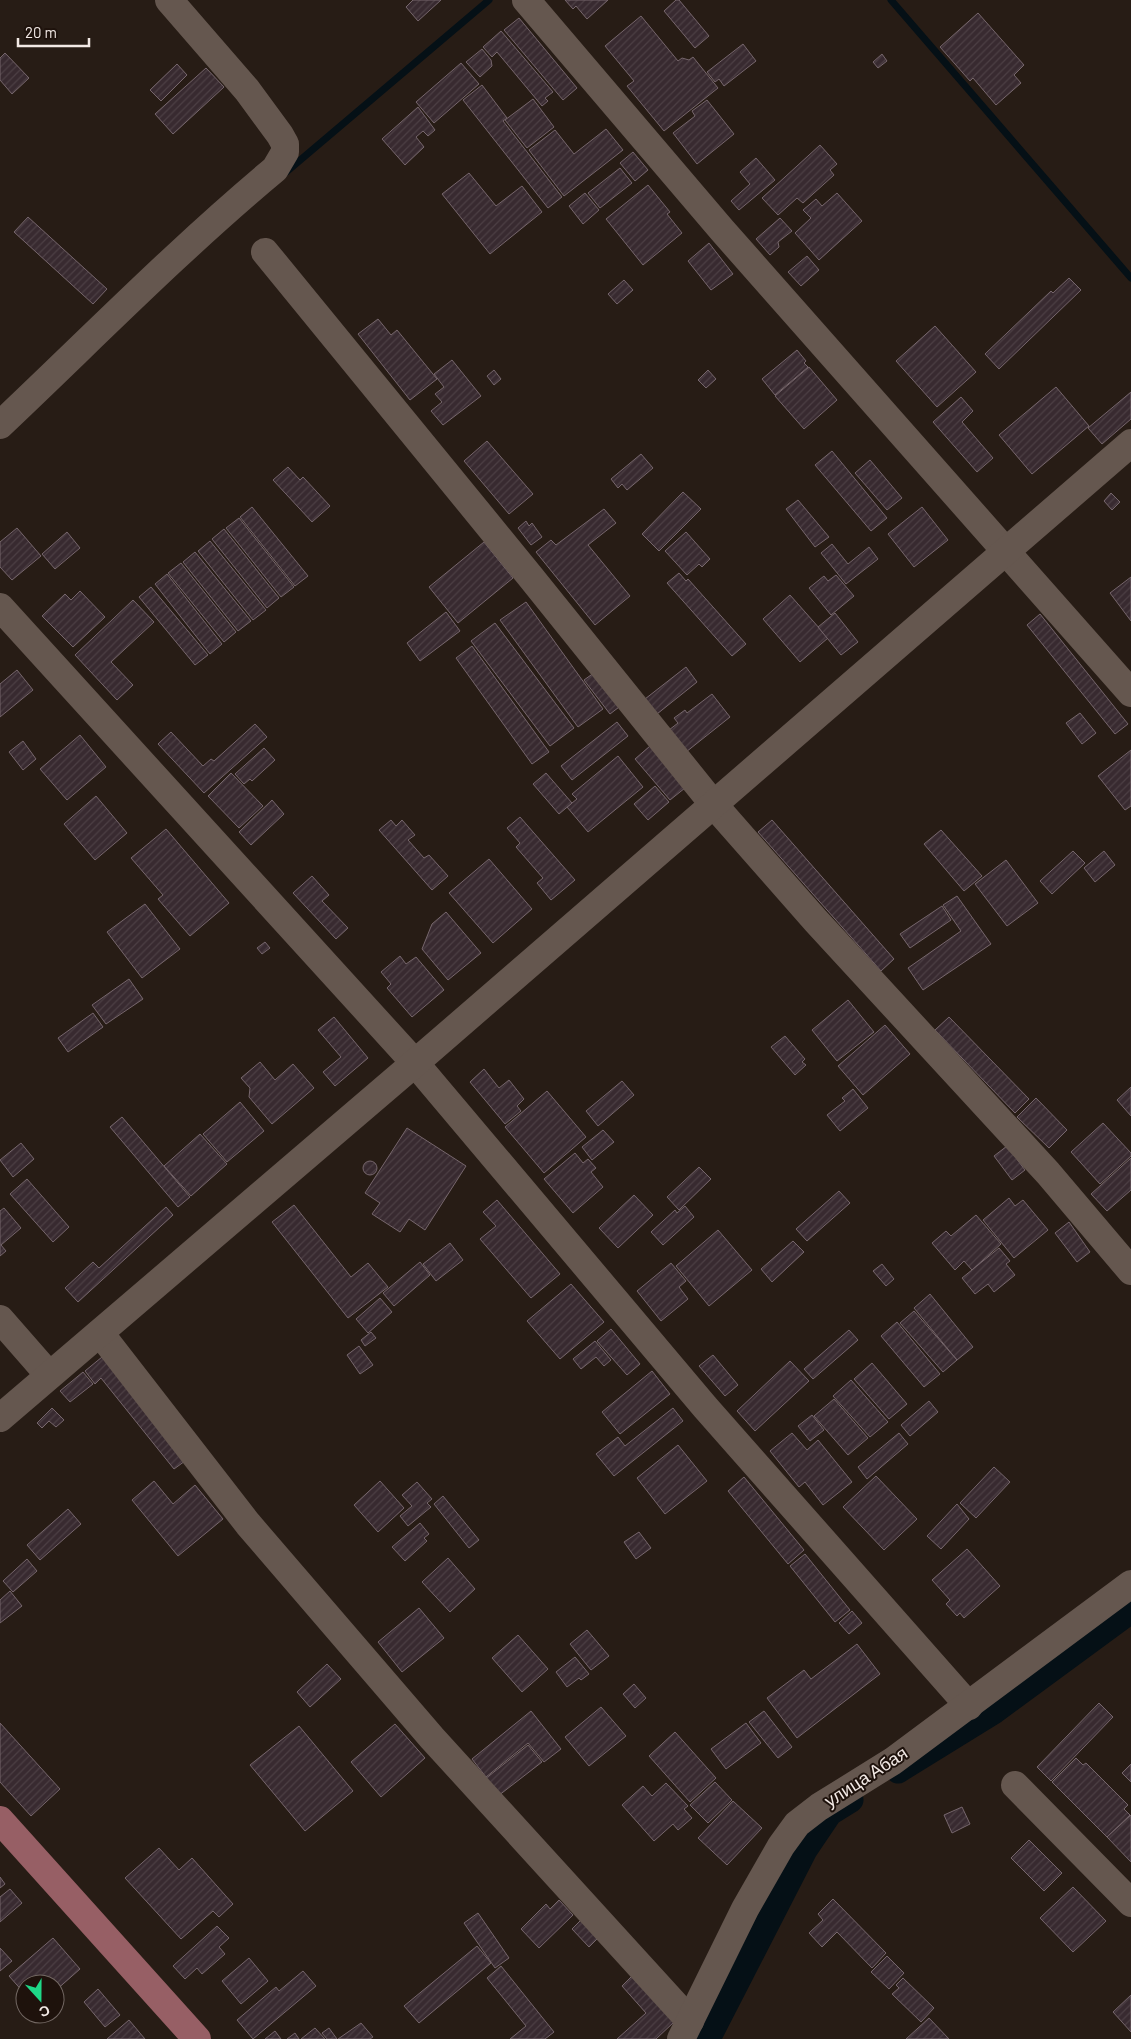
<svg xmlns="http://www.w3.org/2000/svg" width="1131" height="2039" viewBox="0 0 1131 2039" font-family="Barlow,sans-serif">
<style>
.lines{fill:none;stroke-linecap:round;stroke-linejoin:round}
.stream{stroke:#051016;stroke-width:7}
.canal{stroke:#051016;stroke-width:25}
.building{fill:url(#building-hatch);stroke:#76666c}
.minor{stroke:#65574f;stroke-width:28}
.major{stroke:#975f65;stroke-width:28}
.labels{text-anchor:middle;stroke-width:4;stroke-linejoin:round;paint-order:stroke}
.street-label{font-size:18px;fill:#f2e9e5;stroke:#1e120c}
</style>
<defs>
<pattern id="building-hatch" width="6" height="6" patternUnits="userSpaceOnUse" patternTransform="scale(1.25)"><rect width="6" height="6" fill="#382a30"/><path d="M-1 1l2-2M0 6l6-6M5 7l2-2" fill="none" stroke="#4c3f44"/></pattern>
</defs>
<rect width="100%" height="100%" fill="#271c15"/>
<g class="lines">
<g class="stream">
<path d="M891 0 1131 278"/>
<path d="M285 173 489 0"/>
</g>
<g class="canal">
<path d="M898 1771 995 1711 1131 1611"/>
<path d="M708 2039 805 1850 830 1813 851 1800"/>
</g>
</g>
<g class="building">
<path d="M413 0H441L418 21 406 7Z"/>
<path d="M565 0H608L587 19 576 6 573 9Z"/>
<path d="M676 0H679L709 36 695 48 664 11Z"/>
<path d="M978 13 1024 65 1014 75 1021 83 996 105 973 78 970 81 940 47Z"/>
<path d="M641 16 678 61 682 58 689 60 693 57 718 88 664 131 627 86 634 81 605 46Z"/>
<path d="M519 18 577 88 563 100 504 30Z"/>
<path d="M501 31 553 92 545 98 548 101 542 106 497 52 492 57 483 47Z"/>
<path d="M743 44 756 61 724 86 719 79 715 82 707 72Z"/>
<path d="M482 49 491 60 492 66 480 77 466 62Z"/>
<path d="M5 53 29 78 12 94 0 80V58Z"/>
<path d="M882 54 887 61 878 68 873 62Z"/>
<path d="M461 63 479 84 434 123 416 102Z"/>
<path d="M177 64 187 75 161 101 150 90Z"/>
<path d="M206 68 224 87 173 134 155 114Z"/>
<path d="M482 85 507 118 503 121 562 197 548 208 463 100Z"/>
<path d="M533 99 554 127 527 148 505 120Z"/>
<path d="M707 100 734 134 697 164 673 133 695 116 692 111Z"/>
<path d="M418 107 435 130 428 136 423 131 416 137 424 147 405 165 382 139Z"/>
<path d="M606 129 623 150 564 196 529 150 555 130 574 154Z"/>
<path d="M820 145 837 164 830 170 834 175 803 203 797 198 778 215 762 198Z"/>
<path d="M633 152 648 170 635 181 620 163Z"/>
<path d="M756 158 775 180 739 210 731 201 750 184 740 172Z"/>
<path d="M620 168 632 183 600 208 588 193Z"/>
<path d="M469 173 496 206 522 186 542 212 490 254 442 194Z"/>
<path d="M648 185 670 212 667 214 682 233 643 265 606 219Z"/>
<path d="M585 193 599 210 583 224 569 206Z"/>
<path d="M837 193 862 221 819 260 795 233 811 218 803 210 816 199 822 206Z"/>
<path d="M28 217 107 289 93 304 14 232Z"/>
<path d="M780 218 792 231 778 242 779 247 770 255 756 239Z"/>
<path d="M709 243 733 274 711 290 688 261Z"/>
<path d="M807 256 819 270 801 286 788 272Z"/>
<path d="M1069 278 1081 290 999 369 985 354 1051 291 1053 293Z"/>
<path d="M624 280 633 290 617 304 608 294Z"/>
<path d="M378 319 391 335 397 330 437 379 410 400 358 334Z"/>
<path d="M935 326 976 372 937 407 896 361Z"/>
<path d="M797 350 806 361 804 363 808 367 775 395 762 379Z"/>
<path d="M452 360 481 396 443 425 431 411 442 402 435 394 444 387 434 374Z"/>
<path d="M809 367 837 400 804 429 775 396Z"/>
<path d="M494 370 501 379 494 385 487 376Z"/>
<path d="M708 370 716 379 706 388 698 380Z"/>
<path d="M1056 387 1089 426 1032 474 999 435Z"/>
<path d="M1131 392V419L1102 444 1088 428Z"/>
<path d="M961 397 973 411 962 422 993 458 977 472 933 422Z"/>
<path d="M487 441 533 494 509 514 464 461Z"/>
<path d="M832 451 887 518 871 531 815 465Z"/>
<path d="M641 454 653 468 627 490 622 484 618 488 611 479Z"/>
<path d="M870 460 902 498 887 510 855 473Z"/>
<path d="M288 467 300 480 303 477 330 506 312 522 273 480Z"/>
<path d="M683 492 701 509 659 551 642 534Z"/>
<path d="M1111 493 1120 502 1112 510 1104 501Z"/>
<path d="M798 500 829 537 815 547 786 509Z"/>
<path d="M252 507 308 576 295 586 240 517Z"/>
<path d="M922 507 948 540 914 567 888 534Z"/>
<path d="M604 509 616 523 588 545 630 596 595 625 536 552 551 540 556 545Z"/>
<path d="M239 518 294 587 281 597 226 528Z"/>
<path d="M526 521 529 526 532 523 542 537 531 545 518 528Z"/>
<path d="M17 528 41 556 12 580 0 567V542Z"/>
<path d="M224 529 279 598 267 608 212 539Z"/>
<path d="M67 532 80 548 55 569 42 554Z"/>
<path d="M686 532 710 559 702 567 699 564 687 575 665 551Z"/>
<path d="M210 541 266 610 253 620 198 551Z"/>
<path d="M484 542 513 578 458 623 429 587Z"/>
<path d="M832 544 848 564 869 547 878 559 846 584 821 553Z"/>
<path d="M195 552 251 621 238 631 183 562Z"/>
<path d="M181 563 236 632 224 642 168 573Z"/>
<path d="M679 573 686 581 688 579 746 644 732 656 667 583Z"/>
<path d="M167 574 222 644 210 654 155 584Z"/>
<path d="M836 575 854 596 831 615 809 588 824 576 828 581Z"/>
<path d="M1131 577V621L1110 593Z"/>
<path d="M151 587 208 655 195 665 139 597Z"/>
<path d="M80 591 105 617 73 647 42 616 65 594 71 600Z"/>
<path d="M790 595 828 638 800 662 763 619Z"/>
<path d="M133 600 154 622 111 662 133 685 117 700 75 655Z"/>
<path d="M526 602 603 709 578 727 500 620Z"/>
<path d="M446 612 460 631 420 661 407 643Z"/>
<path d="M835 613 858 642 841 655 818 627Z"/>
<path d="M1040 614 1128 724 1115 734 1027 625Z"/>
<path d="M495 623 574 728 550 746 471 641Z"/>
<path d="M472 646 549 752 532 764 456 658Z"/>
<path d="M686 667 697 682 657 714 645 699Z"/>
<path d="M17 670 33 690 0 717V684Z"/>
<path d="M598 670 623 704 610 714 584 680Z"/>
<path d="M712 694 730 717 686 752 669 730 678 723 674 718 685 710 687 713Z"/>
<path d="M1080 713 1096 733 1082 744 1066 723Z"/>
<path d="M617 722 628 736 572 780 561 766Z"/>
<path d="M255 724 267 737 204 793 158 744 171 732 203 766 211 759 214 761Z"/>
<path d="M80 735 106 767 67 800 40 769Z"/>
<path d="M23 741 36 759 23 770 9 752Z"/>
<path d="M650 746 685 788 670 800 635 759Z"/>
<path d="M264 748 275 760 252 781 250 779 244 784 235 774Z"/>
<path d="M1131 750V806L1125 810 1098 776Z"/>
<path d="M618 756 643 787 588 832 567 807 577 799 572 794Z"/>
<path d="M231 773 263 806 239 828 208 796Z"/>
<path d="M546 773 572 803 559 814 533 784Z"/>
<path d="M655 786 669 802 648 820 634 804Z"/>
<path d="M96 796 127 833 95 860 64 824Z"/>
<path d="M272 800 284 814 251 845 239 832Z"/>
<path d="M520 817 575 880 551 900 537 883 543 878 516 847 520 843 507 828Z"/>
<path d="M391 820 396 826 402 820 415 835 408 840 424 858 429 855 448 876 432 890 379 830Z"/>
<path d="M772 820 894 959 881 971 758 832Z"/>
<path d="M166 829 229 903 190 936 158 899 163 895 131 858Z"/>
<path d="M941 830 982 876 964 891 924 844Z"/>
<path d="M1073 851 1085 863 1052 894 1040 881Z"/>
<path d="M1104 851 1115 865 1095 882 1084 868Z"/>
<path d="M489 859 532 909 493 943 449 893Z"/>
<path d="M1006 860 1038 903 1007 926 975 884Z"/>
<path d="M312 876 329 895 322 901 348 928 336 939 293 893Z"/>
<path d="M957 896 991 944 923 990 908 968 961 931 943 905Z"/>
<path d="M145 904 180 949 142 978 107 932Z"/>
<path d="M942 906 951 920 910 948 900 934Z"/>
<path d="M446 912 481 953 448 980 422 949 432 924Z"/>
<path d="M265 942 270 948 262 954 257 948Z"/>
<path d="M400 956 406 964 416 957 444 990 412 1017 387 988 391 984 381 972Z"/>
<path d="M129 979 143 999 106 1024 92 1005Z"/>
<path d="M848 1000 874 1032 837 1061 812 1030Z"/>
<path d="M93 1013 103 1027 68 1052 58 1038Z"/>
<path d="M334 1017 368 1058 335 1086 323 1072 341 1057 318 1030Z"/>
<path d="M949 1017 1029 1099 1015 1113 935 1030Z"/>
<path d="M885 1025 910 1054 863 1095 838 1066Z"/>
<path d="M785 1036 805 1059 802 1062 806 1065 795 1075 771 1047Z"/>
<path d="M260 1062 275 1080 293 1064 314 1088 272 1124 249 1097 250 1088 241 1078Z"/>
<path d="M484 1069 499 1088 509 1080 524 1099 517 1106 521 1111 505 1124 470 1082Z"/>
<path d="M622 1081 634 1095 598 1126 586 1111Z"/>
<path d="M1131 1087V1116L1117 1100Z"/>
<path d="M853 1089 868 1108 840 1131 827 1115 845 1101 842 1098Z"/>
<path d="M547 1091 586 1137 544 1173 505 1127Z"/>
<path d="M1036 1098 1067 1130 1049 1148 1017 1117Z"/>
<path d="M240 1102 264 1131 227 1162 203 1134Z"/>
<path d="M122 1117 190 1197 178 1207 110 1127Z"/>
<path d="M1103 1123 1131 1153V1156L1100 1184 1071 1152Z"/>
<path d="M407 1128 466 1166 425 1230 409 1219 400 1232 372 1214 380 1203 365 1193Z"/>
<path d="M603 1130 614 1142 592 1160 582 1147Z"/>
<path d="M200 1134 227 1164 191 1196 164 1166Z"/>
<path d="M21 1143 34 1159 13 1177 0 1160Z"/>
<path d="M1007 1146 1025 1170 1012 1180 994 1156Z"/>
<path d="M575 1153 583 1163 588 1159 596 1168 591 1172 603 1187 573 1213 544 1179Z"/>
<path d="M1131 1158V1190L1107 1211 1091 1194Z"/>
<circle cx="370" cy="1168" r="7"/>
<path d="M699 1167 711 1179 679 1210 667 1197Z"/>
<path d="M27 1179 69 1227 53 1242 10 1194Z"/>
<path d="M839 1191 850 1203 807 1241 796 1229Z"/>
<path d="M634 1195 653 1215 618 1248 599 1228Z"/>
<path d="M1009 1198 1015 1206 1023 1200 1048 1230 1014 1258 983 1220Z"/>
<path d="M497 1200 560 1274 531 1298 480 1239 496 1226 483 1212Z"/>
<path d="M294 1205 351 1277 368 1263 388 1287 348 1318 272 1222Z"/>
<path d="M685 1206 694 1217 663 1245 651 1232 675 1210 677 1213Z"/>
<path d="M166 1207 173 1215 78 1302 65 1288 93 1262 99 1268Z"/>
<path d="M4 1208 21 1228 1 1245 6 1251 0 1256V1211Z"/>
<path d="M976 1215 1001 1244 972 1270 964 1261 955 1270 932 1243 946 1231 951 1236Z"/>
<path d="M1069 1222 1090 1252 1077 1262 1055 1233Z"/>
<path d="M718 1230 752 1270 709 1306 676 1266Z"/>
<path d="M793 1241 804 1252 772 1282 761 1269Z"/>
<path d="M450 1243 463 1260 436 1281 423 1264Z"/>
<path d="M999 1248 1010 1261 1006 1264 1015 1275 994 1292 988 1284 975 1294 962 1278Z"/>
<path d="M420 1262 430 1275 394 1306 383 1293Z"/>
<path d="M671 1263 686 1281 679 1287 688 1299 661 1321 637 1291Z"/>
<path d="M882 1264 894 1279 886 1286 873 1271Z"/>
<path d="M571 1284 604 1322 560 1359 527 1321Z"/>
<path d="M930 1294 973 1347 957 1360 914 1308Z"/>
<path d="M380 1298 392 1312 368 1333 356 1319Z"/>
<path d="M914 1311 957 1360 943 1372 900 1323Z"/>
<path d="M897 1322 940 1374 924 1387 881 1336Z"/>
<path d="M611 1329 640 1364 627 1375 597 1341Z"/>
<path d="M849 1330 858 1340 813 1379 804 1369Z"/>
<path d="M371 1332 376 1338 365 1346 361 1340Z"/>
<path d="M595 1341 611 1360 604 1366 596 1357 581 1369 573 1359Z"/>
<path d="M359 1346 373 1365 360 1374 347 1355Z"/>
<path d="M713 1355 738 1385 725 1396 699 1366Z"/>
<path d="M102 1357 185 1461 174 1469 101 1378 95 1384 85 1371Z"/>
<path d="M790 1361 809 1381 755 1431 737 1411Z"/>
<path d="M872 1363 907 1404 889 1419 854 1379Z"/>
<path d="M652 1371 670 1394 620 1434 602 1412Z"/>
<path d="M83 1372 93 1384 70 1402 60 1391Z"/>
<path d="M851 1380 888 1422 870 1437 833 1396Z"/>
<path d="M834 1399 868 1438 848 1455 814 1416Z"/>
<path d="M929 1401 938 1412 910 1436 901 1425Z"/>
<path d="M52 1408 64 1420 56 1427 49 1421 42 1428 37 1423Z"/>
<path d="M673 1408 683 1421 614 1476 596 1454 618 1437 625 1446Z"/>
<path d="M812 1415 824 1430 810 1441 798 1426Z"/>
<path d="M792 1433 807 1450 818 1440 852 1482 823 1505 805 1482 799 1487 770 1451Z"/>
<path d="M899 1433 908 1444 867 1479 858 1467Z"/>
<path d="M678 1445 707 1481 665 1514 637 1478Z"/>
<path d="M994 1467 1010 1482 976 1518 960 1503Z"/>
<path d="M876 1476 917 1519 884 1550 843 1507Z"/>
<path d="M744 1477 804 1550 788 1564 728 1491Z"/>
<path d="M154 1481 173 1504 195 1485 223 1519 178 1556 132 1500Z"/>
<path d="M380 1481 404 1508 378 1532 354 1505Z"/>
<path d="M417 1482 432 1499 427 1503 431 1507 408 1526 400 1516 412 1506 402 1495Z"/>
<path d="M443 1496 479 1540 469 1548 434 1504Z"/>
<path d="M957 1504 969 1519 941 1549 927 1536Z"/>
<path d="M68 1509 81 1524 40 1560 27 1545Z"/>
<path d="M420 1523 429 1534 424 1538 427 1541 405 1561 392 1547Z"/>
<path d="M639 1532 651 1548 636 1559 624 1542Z"/>
<path d="M967 1549 1000 1586 964 1618 960 1613 957 1616 946 1604 950 1600 932 1580Z"/>
<path d="M805 1554 850 1610 835 1622 790 1566Z"/>
<path d="M448 1558 475 1589 450 1612 422 1582Z"/>
<path d="M27 1559 37 1571 13 1592 3 1581Z"/>
<path d="M10 1591 22 1606 0 1623V1600Z"/>
<path d="M419 1608 444 1638 402 1672 378 1642Z"/>
<path d="M852 1611 862 1623 849 1634 839 1623Z"/>
<path d="M587 1630 609 1656 591 1670 570 1644Z"/>
<path d="M518 1635 548 1669 522 1692 492 1658Z"/>
<path d="M857 1644 880 1674 797 1738 767 1698 804 1670 811 1679Z"/>
<path d="M575 1657 589 1674 581 1680 579 1678 567 1687 556 1672Z"/>
<path d="M327 1664 341 1679 310 1707 297 1692Z"/>
<path d="M634 1684 646 1698 635 1708 623 1694Z"/>
<path d="M1099 1703 1113 1717 1051 1781 1037 1767Z"/>
<path d="M601 1707 626 1736 589 1766 565 1737Z"/>
<path d="M531 1711 561 1749 544 1762 528 1743 486 1777 472 1759Z"/>
<path d="M764 1711 792 1747 778 1758 749 1722Z"/>
<path d="M0 1723 60 1789 31 1816 0 1782Z"/>
<path d="M746 1723 761 1743 726 1769 711 1749Z"/>
<path d="M395 1724 425 1758 381 1797 351 1762Z"/>
<path d="M299 1726 353 1791 305 1831 250 1765Z"/>
<path d="M675 1732 716 1778 690 1802 649 1756Z"/>
<path d="M528 1745 542 1762 498 1796 485 1779Z"/>
<path d="M1076 1758 1083 1765 1086 1763 1128 1805 1124 1809 1130 1815 1107 1837 1052 1782Z"/>
<path d="M1131 1764V1782L1122 1773Z"/>
<path d="M715 1782 732 1800 708 1823 690 1805Z"/>
<path d="M666 1783 688 1806 684 1809 692 1818 678 1830 673 1824 654 1841 622 1805 643 1786 652 1796Z"/>
<path d="M733 1801 762 1828 727 1865 698 1838Z"/>
<path d="M962 1807 970 1824 952 1833 944 1815Z"/>
<path d="M1131 1815V1862L1107 1837Z"/>
<path d="M1029 1840 1062 1873 1044 1891 1011 1858Z"/>
<path d="M159 1848 179 1870 192 1858 233 1904 219 1917 213 1911 181 1939 125 1878Z"/>
<path d="M0 1877 5 1884 0 1888Z"/>
<path d="M1073 1887 1106 1921 1073 1952 1040 1918Z"/>
<path d="M10 1889 22 1903 0 1922V1897Z"/>
<path d="M833 1899 886 1953 872 1968 837 1932 822 1947 809 1933 823 1920 818 1914Z"/>
<path d="M559 1900 573 1915 539 1948 521 1929 546 1904 550 1909Z"/>
<path d="M478 1913 509 1958 495 1968 464 1923Z"/>
<path d="M581 1920 598 1938 589 1947 572 1929Z"/>
<path d="M217 1926 229 1938 219 1947 225 1954 202 1974 197 1968 185 1979 173 1966Z"/>
<path d="M53 1938 80 1969 55 1991V1984H25V1994L9 1976Z"/>
<path d="M477 1946 491 1963 419 2023 404 2006Z"/>
<path d="M0 1948 12 1961 0 1971Z"/>
<path d="M887 1956 904 1973 889 1989 871 1972Z"/>
<path d="M249 1958 268 1981 241 2004 222 1981Z"/>
<path d="M501 1966 554 2032 545 2039H510L526 2026 487 1978Z"/>
<path d="M303 1971 316 1986 253 2039 237 2020 276 1987 279 1991Z"/>
<path d="M632 1976 674 2022 656 2039H617L646 2013 622 1986Z"/>
<path d="M903 1978 934 2008 921 2022 892 1994 899 1988 896 1985Z"/>
<path d="M98 1989 120 2015 105 2027 84 2002Z"/>
<path d="M1131 1995V2032L1113 2012Z"/>
<path d="M929 2018 949 2039H906Z"/>
<path d="M129 2020 145 2039H107Z"/>
<path d="M361 2023 373 2037 370 2039H338Z"/>
<path d="M315 2028 325 2039H301Z"/>
<path d="M329 2028 337 2039H327L322 2033Z"/>
<path d="M275 2031 281 2039H265Z"/>
<path d="M295 2033 299 2039H287Z"/>
</g>
<g class="lines">
<g class="minor">
<path d="M526 0 722 230 1131 693"/>
<path d="M265 252 529 575 714 805 816 921 1048 1173 1131 1271"/>
<path d="M0 425C91 339 179 249 275 169L285 152V144L280 135 247 90 169 0"/>
<path d="M0 607 415 1063 705 1407 969 1706"/>
<path d="M0 1319 49 1375"/>
<path d="M100 1333 248 1524 432 1738 690 2021"/>
<path d="M0 1418 415 1063 1131 443"/>
<path d="M1015 1785 1131 1903"/>
<path d="M681 2039 745 1909 781 1846 797 1824 819 1807 893 1761 1131 1584"/>
</g>
<path class="major" d="M0 1820 197 2039"/>
</g>
<g class="labels">
<g class="street-label">
<text transform="translate(866 1777) rotate(-33)" y="6">улица Абая</text>
</g>
</g>
<g transform="translate(40 1999) rotate(159)"><circle r="24" fill="#1e120c" stroke="#736863"/>
<path d="M0-4L9 19L0 12L-9 19Z" fill="#1ed888"/>
<text y="-8" font-size="14" font-weight="bold" text-anchor="middle" fill="#f2e9e5">С</text>
</g>
<path d="M18 38v8h71v-8" fill="none" stroke="#f2e9e5" stroke-width="2.5"/>
<text x="25" y="38" font-size="15" fill="#f2e9e5" stroke="#1e120c" stroke-width="4" paint-order="stroke">20 m</text>
</svg>
